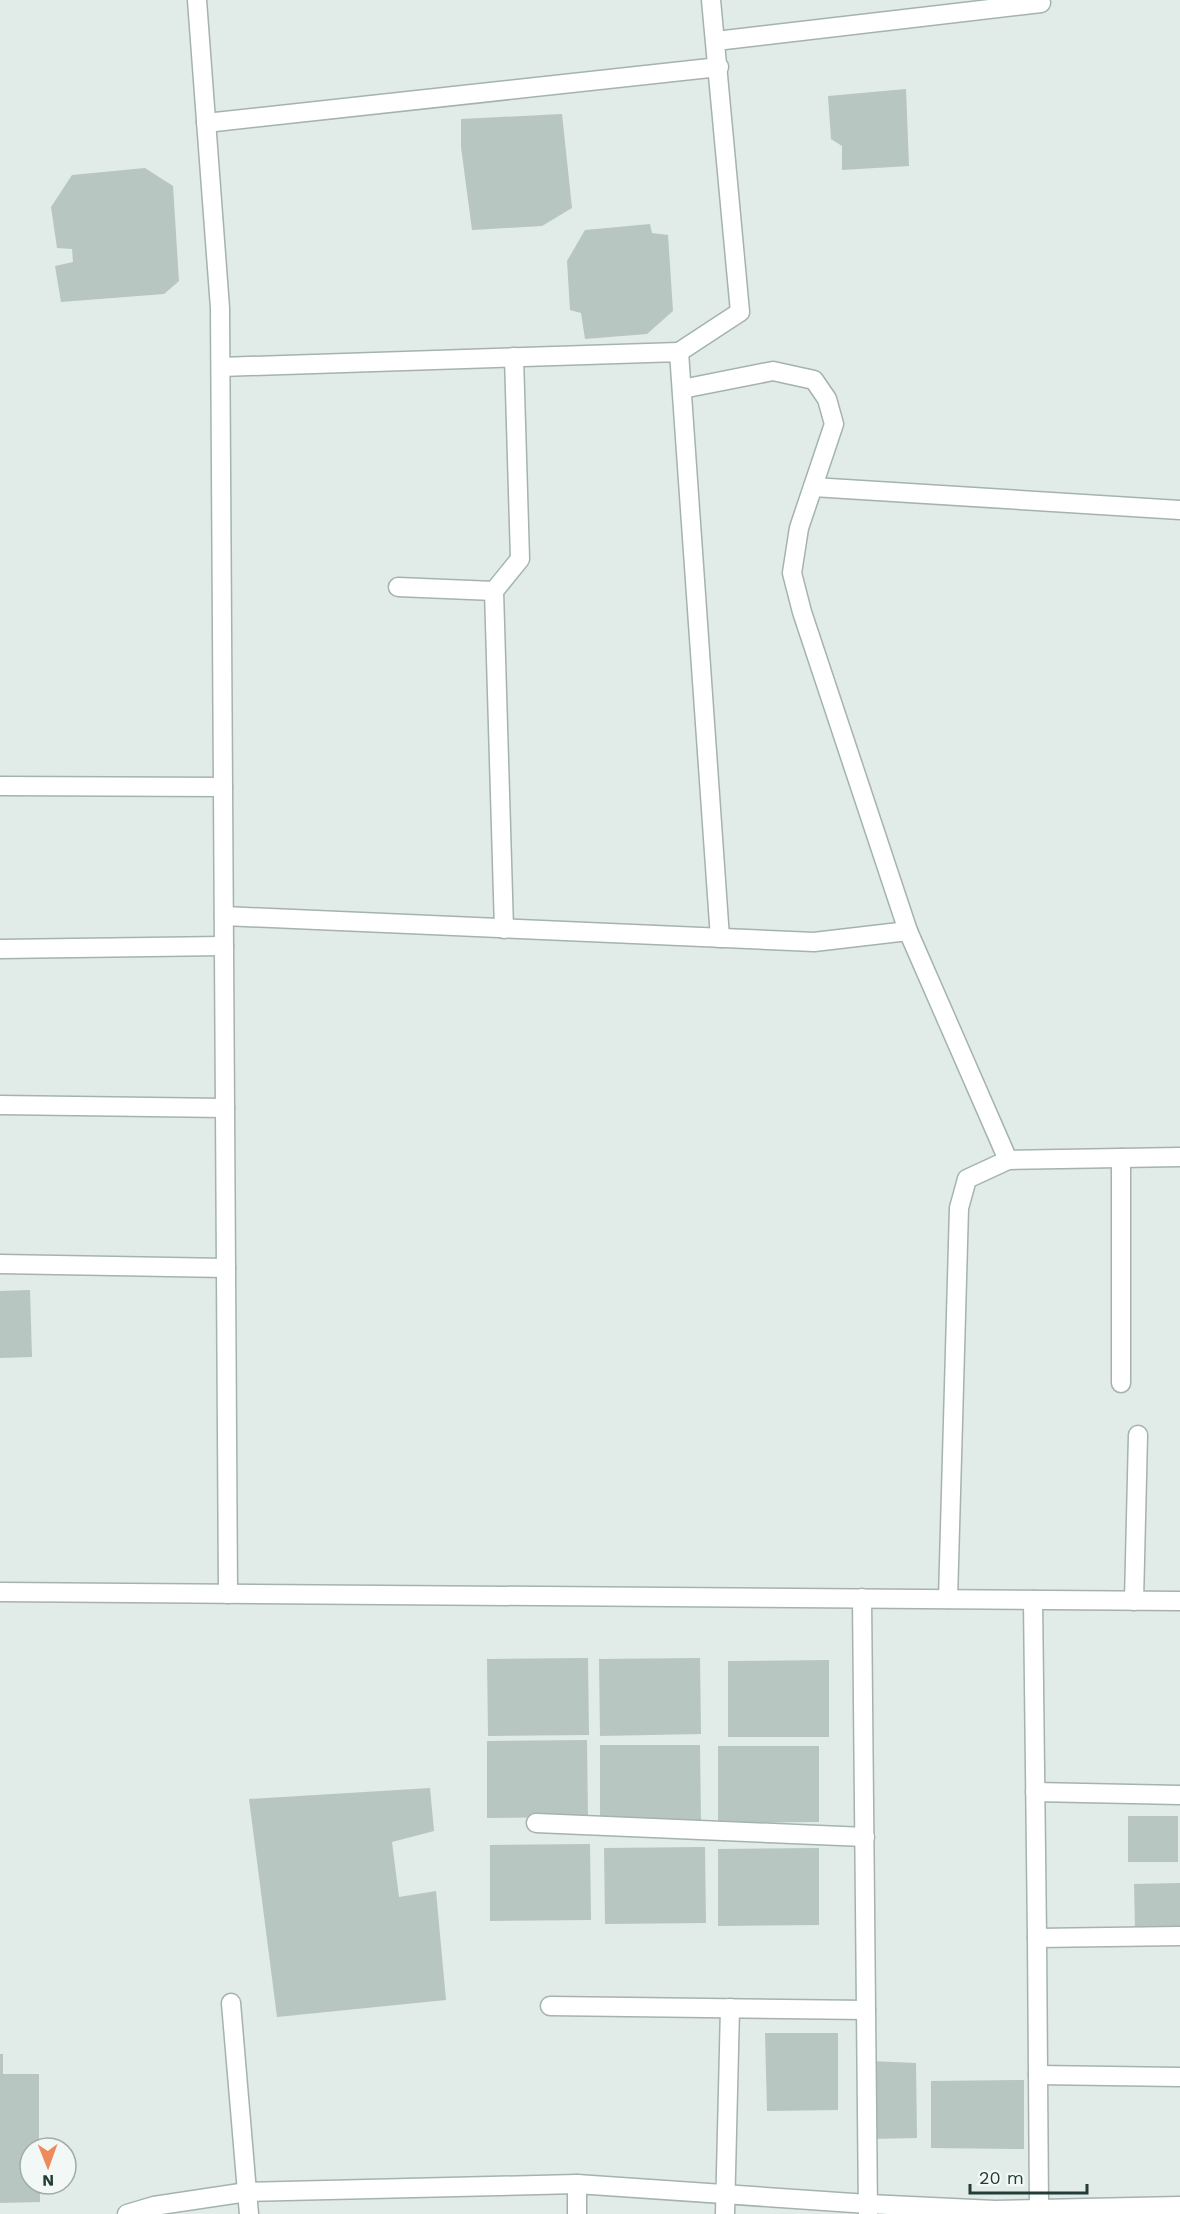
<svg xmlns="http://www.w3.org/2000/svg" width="1180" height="2214" viewBox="0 0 1180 2214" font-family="'Work Sans',sans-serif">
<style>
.building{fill:#b7c6c1}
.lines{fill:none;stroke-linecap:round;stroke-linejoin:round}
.minor-casing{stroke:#a4b3af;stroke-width:21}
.minor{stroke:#fff;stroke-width:18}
</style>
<rect width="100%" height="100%" fill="#e1ebe8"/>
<g class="building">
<path d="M906 89 909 166 842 170V146L831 139 828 96Z"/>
<path d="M562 114 572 208 542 226 472 230 461 147V119Z"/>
<path d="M145 168 173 186 179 281 164 294 61 302 55 266 73 262 72 249 57 248 51 207 72 175Z"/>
<path d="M650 224 652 233 668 235 673 311 647 334 585 339 581 313 570 310 567 261 585 230Z"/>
<path d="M30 1290 32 1357 0 1358V1291Z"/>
<path d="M588 1658 589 1735 488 1736 487 1659Z"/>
<path d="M700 1658 701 1734 600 1736 599 1659Z"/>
<path d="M829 1660V1737H728V1661Z"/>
<path d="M587 1740 588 1817 487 1818V1741Z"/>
<path d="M600 1745H700L701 1821 600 1822Z"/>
<path d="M718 1746H819V1822L718 1823Z"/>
<path d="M430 1788 434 1831 392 1842 399 1897 436 1891 446 2000 277 2017 249 1799Z"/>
<rect x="1128" y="1816" width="50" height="46"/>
<path d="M590 1844 591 1920 490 1921V1845Z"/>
<path d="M705 1847 706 1923 605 1924 604 1848Z"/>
<path d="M819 1848V1925L718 1926V1849Z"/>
<path d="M1180 1883V1929H1135L1134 1884Z"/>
<path d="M765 2033H838V2110L767 2111Z"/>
<path d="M0 2054H3V2074H39V2148H30V2184H40V2202L0 2203Z"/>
<path d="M870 2061 916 2063 917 2138 871 2139Z"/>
<path d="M1024 2080V2149L931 2148V2081Z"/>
</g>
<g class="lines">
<defs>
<g id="minor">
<path d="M197 0 220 308 228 1594"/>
<path d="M716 41 1041 3"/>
<path d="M206 123 719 67"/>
<path d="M679 352 740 312 711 0"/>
<path d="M221 367 679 352 720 938"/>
<path d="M682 389 773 371 814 380 827 399 834 424 799 528 792 573 802 612 908 931"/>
<path d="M813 487 1180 510"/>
<path d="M398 587 494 591"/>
<path d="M0 786 223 787"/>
<path d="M224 916 814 942 908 931 1008 1160"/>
<path d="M504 929 494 591 520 559 514 357"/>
<path d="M0 949 224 946"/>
<path d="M0 1105 225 1108"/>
<path d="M1121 1158V1383"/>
<path d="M0 1264 226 1268"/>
<path d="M0 1592 1180 1601"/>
<path d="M862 1598 868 2214"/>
<path d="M948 1599 959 1208 967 1179 1008 1160 1180 1157"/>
<path d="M1033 1600 1037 1938 1180 1936"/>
<path d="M1134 1601 1138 1435"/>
<path d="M1035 1792 1180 1795"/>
<path d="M536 1823 865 1837"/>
<path d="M1037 1938 1039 2208"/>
<path d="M231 2003 247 2192 577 2184"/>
<path d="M550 2006 866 2010"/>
<path d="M1038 2075 1180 2077"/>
<path d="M127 2214 154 2206 247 2192 249 2214"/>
<path d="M577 2214V2184L868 2204 995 2210 1180 2206"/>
<path d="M725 2214 730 2008"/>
</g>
</defs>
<use href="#minor" class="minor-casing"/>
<use href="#minor" class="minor"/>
</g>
<g transform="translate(48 2166) rotate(179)"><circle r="28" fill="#f2f8f5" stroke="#9fada9" stroke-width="1.5"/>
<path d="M0-4.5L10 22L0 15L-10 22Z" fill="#ee8a5c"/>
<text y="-9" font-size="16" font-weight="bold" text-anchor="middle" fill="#223c37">N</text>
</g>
<path d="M970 2184v9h117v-9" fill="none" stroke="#223c37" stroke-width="3"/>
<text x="979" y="2184" font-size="18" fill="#223c37" stroke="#f2f8f5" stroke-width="4.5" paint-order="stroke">20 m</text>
</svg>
